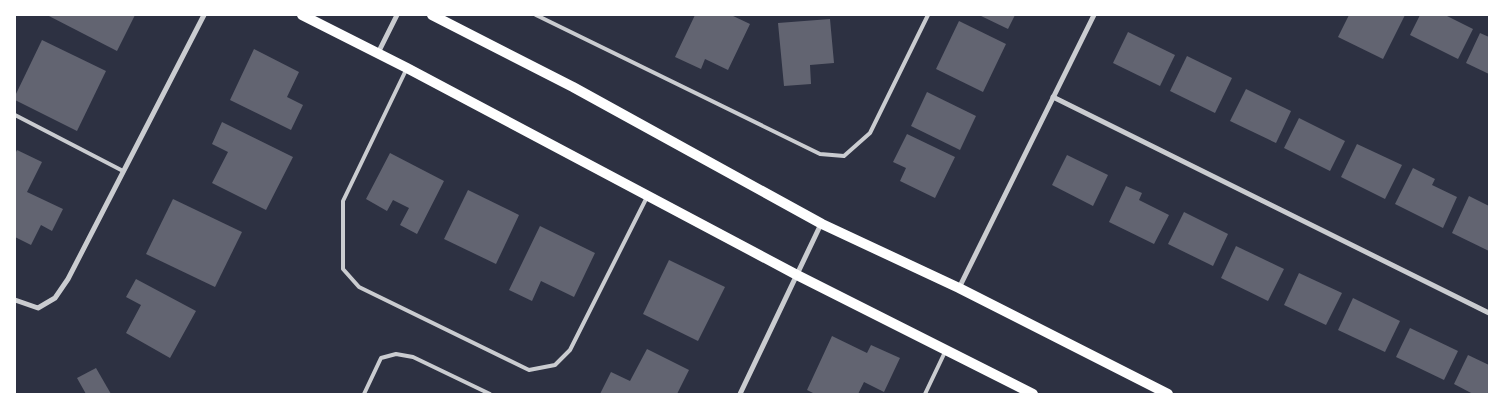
<svg xmlns="http://www.w3.org/2000/svg" width="1504" height="409" viewBox="0 0 1504 409" font-family="Spectral,serif">
<style>
.building{fill:#626471}
.lines{fill:none;stroke-linecap:round;stroke-linejoin:round}
.service{stroke:#caccd0;stroke-width:4}
.minor{stroke:#caccd0;stroke-width:5}
.secondary{stroke:#fff;stroke-width:10}
</style>
<rect width="100%" height="100%" fill="#2d3142"/>
<g class="building">
<path d="M47 15H135L117 51Z"/>
<path d="M695 15H731L750 24 728 70 705 59 701 69 675 57Z"/>
<path d="M979 15H1015L1008 29Z"/>
<path d="M1349 15H1405L1383 59 1338 37Z"/>
<path d="M1420 15H1445L1473 29 1458 59 1410 35Z"/>
<path d="M830 19 834 63 810 65 811 84 784 86 778 23Z"/>
<path d="M959 21 1006 44 983 92 936 69Z"/>
<path d="M1128 32 1175 55 1160 86 1113 63Z"/>
<path d="M1480 33 1489 37V74L1466 63Z"/>
<path d="M42 40 106 71 77 131 15 100V96Z"/>
<path d="M254 49 299 72 287 97 303 105 291 130 230 100Z"/>
<path d="M1187 56 1232 78 1215 113 1170 91Z"/>
<path d="M1246 89 1291 111 1276 143 1230 121Z"/>
<path d="M927 92 976 116 960 150 911 126Z"/>
<path d="M1299 118 1345 141 1330 171 1284 148Z"/>
<path d="M222 122 293 157 266 210 212 183 228 152 212 144Z"/>
<path d="M907 134 955 157 935 198 900 181 906 168 893 162Z"/>
<path d="M1357 144 1402 165 1385 199 1341 177Z"/>
<path d="M17 150 42 162 27 192 63 209 52 231 41 225 31 245 15 237V154Z"/>
<path d="M390 153 444 181 417 234 400 225 409 208 393 200 387 211 366 199Z"/>
<path d="M1067 155 1108 175 1093 206 1052 185Z"/>
<path d="M1413 168 1435 179 1432 185 1457 197 1443 228 1395 204Z"/>
<path d="M1126 186 1142 193 1139 200 1169 215 1154 244 1109 222Z"/>
<path d="M468 190 519 215 496 264 444 239Z"/>
<path d="M1469 196 1489 206V251L1452 233Z"/>
<path d="M173 199 242 232 215 287 146 254Z"/>
<path d="M1184 212 1228 234 1213 266 1168 244Z"/>
<path d="M540 226 595 253 574 297 541 281 532 301 509 290Z"/>
<path d="M1236 246 1284 269 1268 301 1221 278Z"/>
<path d="M669 260 725 287 698 341 643 314Z"/>
<path d="M1299 273 1342 293 1326 325 1284 305Z"/>
<path d="M136 279 196 311 170 358 126 333 141 305 126 297Z"/>
<path d="M1353 298 1400 321 1385 352 1338 330Z"/>
<path d="M1410 328 1458 351 1444 380 1396 357Z"/>
<path d="M832 336 867 353 871 345 900 358 884 392 864 382 858 394H815L807 390Z"/>
<path d="M647 349 689 370 677 394H600L611 372 630 381Z"/>
<path d="M1468 355 1489 365V394H1473L1454 384Z"/>
<path d="M96 368 111 394H86L77 378Z"/>
</g>
<g class="lines">
<g class="service">
<path d="M536 15 820 154 844 156 870 133 928 15"/>
<path d="M407 68 343 201V269L359 287 529 370 555 365 570 350 647 197"/>
<path d="M15 115 123 171"/>
<path d="M364 394 381 358 396 354 413 357 490 394"/>
<path d="M925 394 945 352"/>
</g>
<g class="minor">
<path d="M378 53 397 15"/>
<path d="M1053 97 1489 313"/>
<path d="M959 288 1094 15"/>
<path d="M15 300 38 308 55 298 68 279 204 15"/>
<path d="M740 394 821 224"/>
</g>
<g class="secondary">
<path d="M302 15 407 68 797 275 1033 394"/>
<path d="M432 15 573 87 822 224 959 288 1168 394"/>
</g>
</g>
<rect width="1504" height="409" fill="none" stroke="#ffffff" stroke-width="32"/>
</svg>
